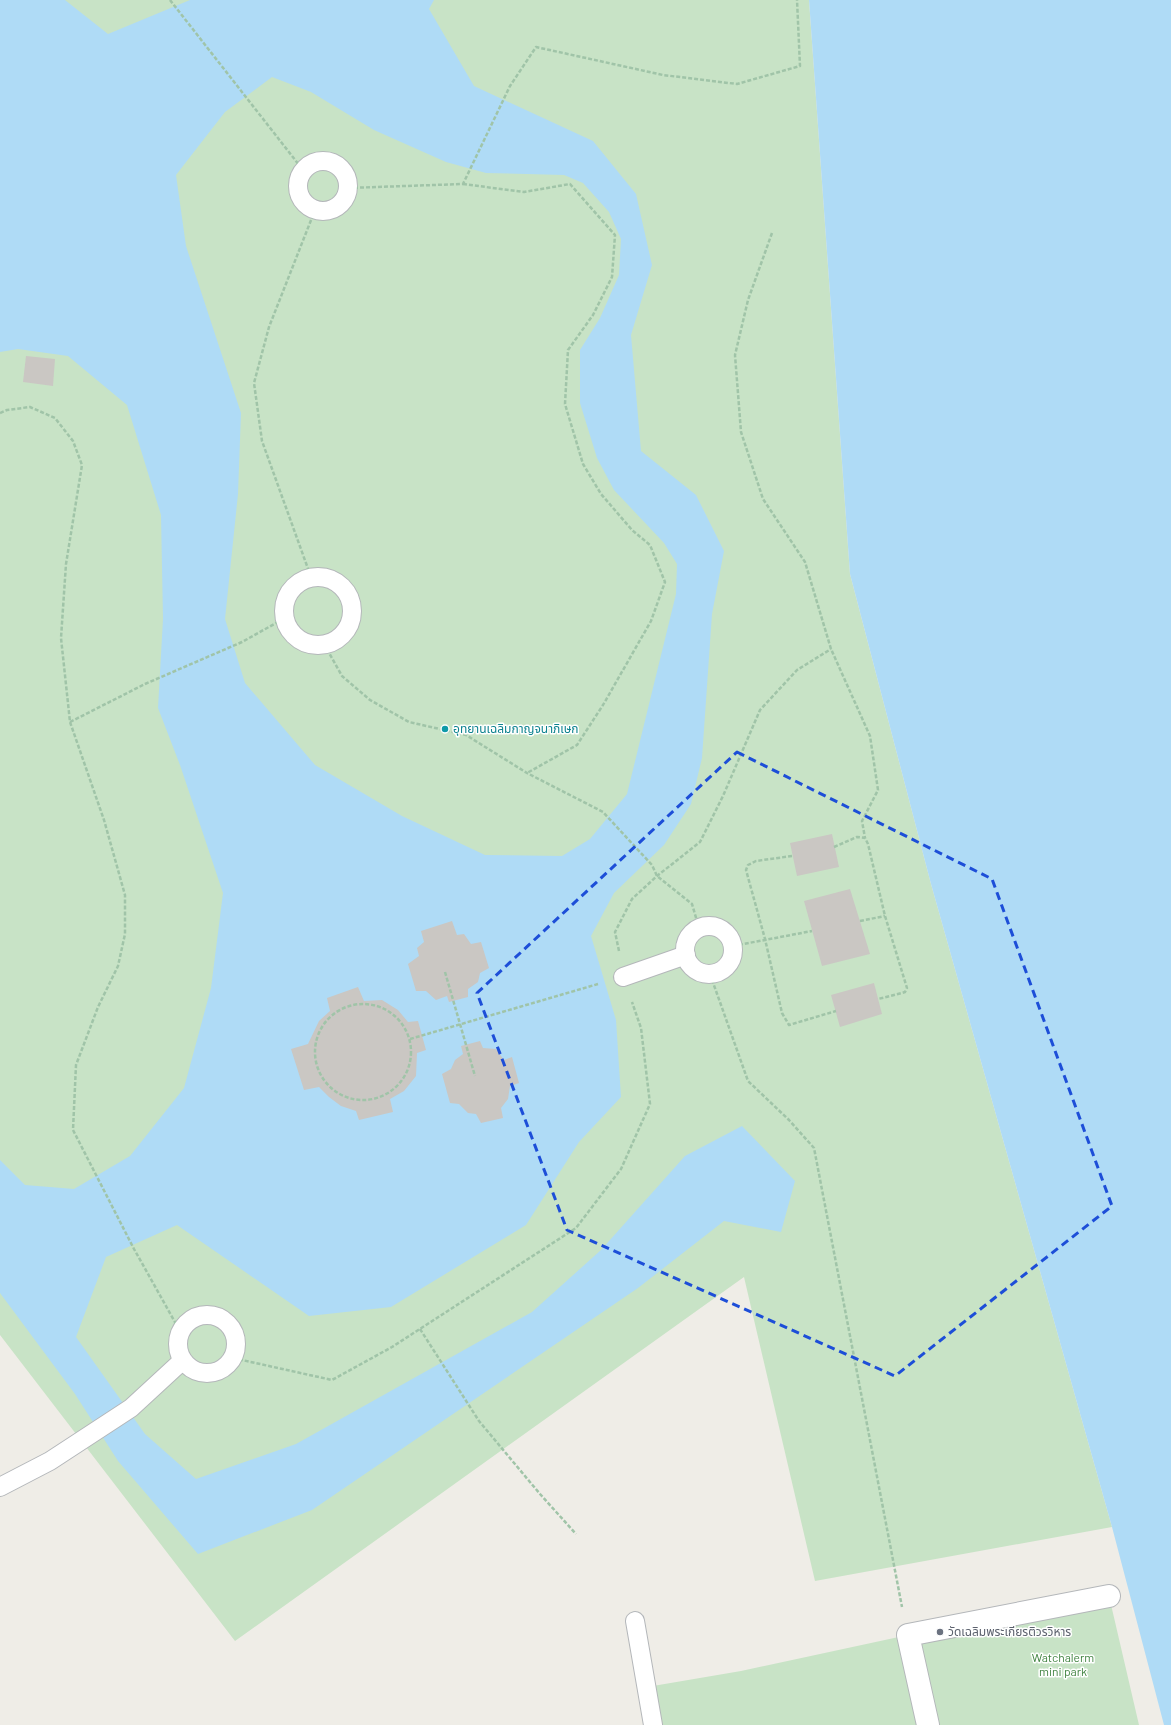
<svg xmlns="http://www.w3.org/2000/svg" width="1171" height="1725" viewBox="0 0 1171 1725" font-family="Barlow,'Noto Sans Thai',sans-serif">
<style>
.green{fill:#c8e3c6}
.water{fill:#afdbf6;fill-rule:evenodd}
.building{fill:#cac7c3}
.lines{fill:none;stroke-linecap:round;stroke-linejoin:round}
.lane-casing{stroke:#b4b7ba;stroke-width:20}
.street-casing{stroke:#b4b7ba;stroke-width:24}
.path{stroke:#a0c4a8;stroke-width:2.5;stroke-dasharray:4 2;stroke-linecap:butt}
.lane{stroke:#fff;stroke-width:18}
.street{stroke:#fff;stroke-width:22}
.marked{fill:none;stroke:#1d4ed8;stroke-width:3;stroke-dasharray:8 5;stroke-linejoin:round}
.culture-dot{fill:#0f9aa8;stroke:#fff;stroke-width:1.5}
.worship-dot{fill:#6b7280;stroke:#fff;stroke-width:1.5}
.labels{text-anchor:middle;stroke-width:3;stroke-linejoin:round;paint-order:stroke}
.culture-label{font-size:12px;fill:#0d838f;stroke:#fff;text-anchor:start}
.worship-label{font-size:12px;fill:#5b616d;stroke:#fff;text-anchor:start}
.park-label{font-size:12px;fill:#408340;stroke:#fff}
</style>
<rect width="100%" height="100%" fill="#efede7"/>
<g class="green">
<path d="M0 0H809L850 574 931 884 1112 1527 815 1581 744 1277 235 1641 0 1335Z"/>
<path d="M1109 1596 1139 1725H653L647 1687 741 1671 908 1635Z"/>
</g>
<g class="water">
<path d="M0 0H65L108 34 190 0H434L429 9 474 86 593 141 636 194 652 265 631 335 641 451 696 495 724 551 712 614 702 758 691 804 664 845 614 893 591 936 616 1020 621 1097 579 1142 526 1225 391 1307 309 1316 177 1225 106 1257 76 1337 145 1434 196 1479 296 1444 532 1312 601 1250 685 1156 742 1126 795 1181 781 1232 724 1221 638 1288 312 1510 198 1554 118 1461 75 1394 0 1293V1160L25 1185 74 1189 130 1156 184 1088 211 988 223 893 180 765 158 708 163 619 161 515 127 405 68 356 18 349 0 352ZM272 77 311 92 374 130 446 162 486 173 564 175 583 183 609 212 621 239 619 275 600 318 580 350V403L597 458 614 490 664 543 677 564 676 594 627 794 590 839 562 856 485 855 402 816 315 765 245 683 225 619 238 494 241 413 186 246 176 175 225 112Z"/>
<path d="M809 0H1171V1725H1164L1112 1527 931 884 850 574Z"/>
</g>
<g class="building">
<path d="M26 356 55 359 53 386 23 382Z"/>
<path d="M832 834 839 867 797 876 790 843Z"/>
<path d="M850 889 870 954 822 966 804 901Z"/>
<path d="M452 921 457 935 464 934 471 944 481 942 489 968 480 973 478 982 468 989V997L449 1002 447 996 436 1000 426 991H416L408 964 419 956 417 948 424 942 421 931Z"/>
<path d="M874 983 882 1014 840 1027 831 995Z"/>
<path d="M358 987 364 1001 382 1000 398 1010 408 1022 418 1021 426 1050 417 1053 416 1076 404 1091 390 1099 393 1112 359 1120 356 1111 341 1106 329 1097 319 1087 304 1090 291 1049 308 1044 319 1021 330 1011 327 998Z"/>
<path d="M480 1041 483 1048 496 1049 504 1060 512 1057 519 1083 510 1086 508 1099 501 1108 503 1118 481 1123 476 1114 468 1113 459 1104 450 1103 442 1074 451 1069 455 1060 463 1054 461 1046Z"/>
</g>
<g class="lines">
<defs>
<g id="lane">
<circle cx="323" cy="186" r="25"/>
<circle cx="318" cy="611" r="34"/>
<circle cx="709" cy="950" r="24"/>
<path d="M623 977 686 955"/>
<circle cx="207" cy="1344" r="29"/>
<path d="M0 1487 50 1461 131 1408 182 1361"/>
<path d="M635 1621 653 1725"/>
</g>
<path id="street" d="M928 1725 908 1635 1109 1596"/>
</defs>
<use href="#lane" class="lane-casing"/>
<use href="#street" class="street-casing"/>
<g class="path">
<path d="M170 0 303 170"/>
<path d="M463 184 524 192 570 184 615 235 612 277 593 315 568 350 565 404 583 464 601 494 632 530 650 545 665 582 651 621 603 705 577 745 527 773"/>
<path d="M348 188 463 184 510 86 536 47 663 75 737 84 800 66 797 0"/>
<path d="M772 233 748 300 735 355 741 432 763 499 805 562 831 649 870 736 878 790 862 821 865 838"/>
<path d="M0 413 7 410 30 407 55 418 73 441 82 465 66 564 61 638 70 722 104 820 125 895V934L118 966 98 1007 76 1065 73 1130 134 1249 180 1331"/>
<path d="M311 577 262 441 254 383 269 327 315 210"/>
<path d="M324 644 342 676 370 700 409 722 466 735 527 773 603 812 652 865 657 876 692 904 699 928"/>
<path d="M70 722 145 684 242 642 285 618"/>
<path d="M834 847 857 837 865 838 868 844 885 916 907 988 905 992 902 993 878 999"/>
<path d="M792 856 756 861 748 865 746 870 765 939 782 1013 789 1025 836 1011"/>
<path d="M860 921 885 916"/>
<path d="M733 946 812 931"/>
<path d="M619 951 615 932 632 899 657 876 700 842 723 796 760 710 797 670 831 649"/>
<path d="M445 972 475 1076"/>
<path d="M710 974 748 1081 789 1120 814 1148 902 1607"/>
<circle cx="363" cy="1052" r="48"/>
<path d="M410 1039 598 984"/>
<path d="M420 1329 479 1421 540 1494 576 1534"/>
<path d="M233 1358 332 1380 392 1347 576 1228 621 1169 650 1104 641 1028 632 1002"/>
</g>
<use href="#lane" class="lane"/>
<use href="#street" class="street"/>
</g>
<path class="marked" d="M737 752 992 879 1112 1206 895 1376 567 1230 477 993Z"/>
<circle class="culture-dot" cx="445" cy="729" r="4"/>
<circle class="worship-dot" cx="940" cy="1632" r="4"/>
<g class="labels">
<g class="culture-label">
<text x="453" y="733">อุทยานเฉลิมกาญจนาภิเษก</text>
</g>
<g class="worship-label">
<text x="948" y="1636">วัดเฉลิมพระเกียรติวรวิหาร</text>
</g>
<g class="park-label">
<text x="1063" y="1662">Watchalerm<tspan x="1063" dy="14">mini park</tspan></text>
</g>
</g>
</svg>
